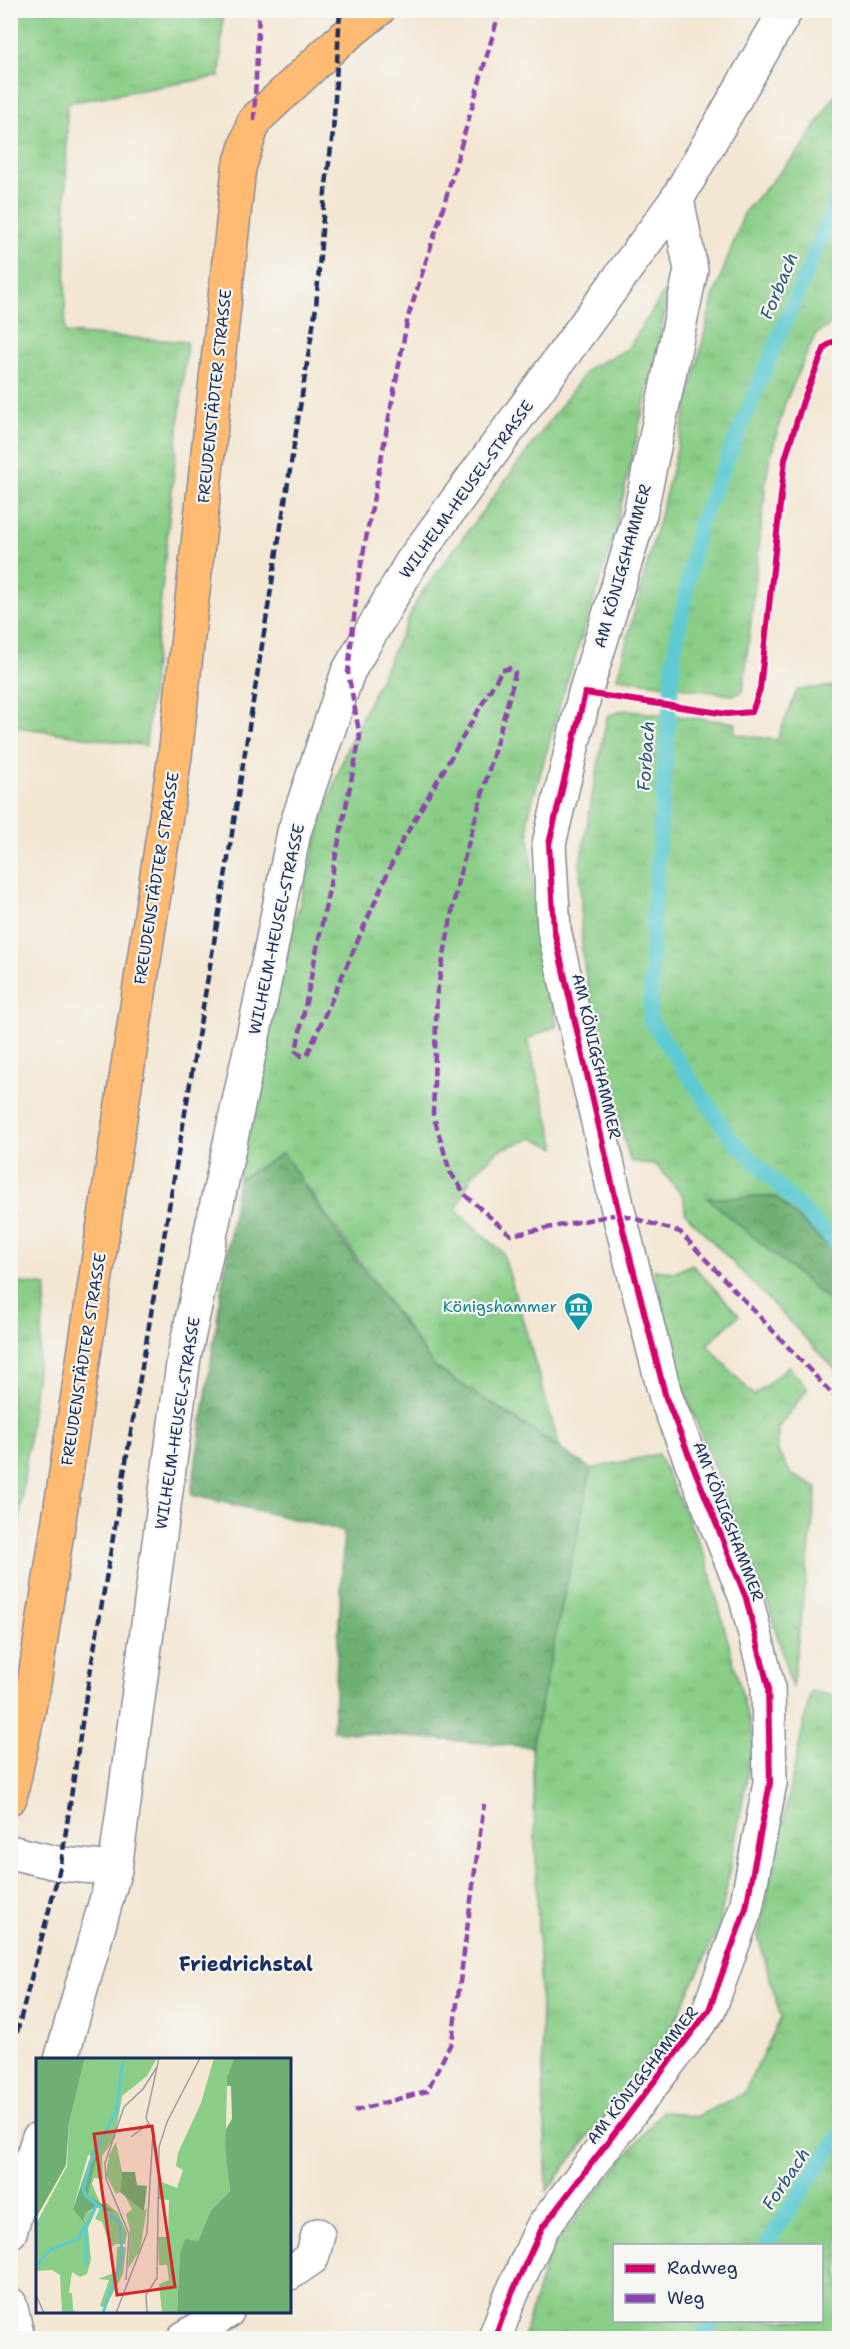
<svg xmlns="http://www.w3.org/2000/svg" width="850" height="2349" viewBox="0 0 850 2349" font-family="'Shantell Sans',sans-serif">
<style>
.grass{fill:url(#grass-tufts);stroke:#527e72;stroke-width:1.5;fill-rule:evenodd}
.forest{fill:url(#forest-crowns);stroke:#447068;stroke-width:1.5}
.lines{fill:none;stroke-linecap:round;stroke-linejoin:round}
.stream{stroke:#5dcad2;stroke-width:15}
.minor-casing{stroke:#878a98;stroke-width:36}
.major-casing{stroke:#878a98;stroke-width:36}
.minor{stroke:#fff;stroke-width:33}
.major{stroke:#ffbb71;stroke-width:33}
.rail{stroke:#1b2f5e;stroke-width:4.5;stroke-dasharray:9 4.5;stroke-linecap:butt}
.quiet{stroke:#8e44ad;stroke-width:4.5;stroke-dasharray:9 4.5;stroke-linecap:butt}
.cycleway-casing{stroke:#f6f6f2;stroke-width:10}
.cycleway{stroke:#d6006c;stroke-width:6}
.labels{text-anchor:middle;stroke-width:4.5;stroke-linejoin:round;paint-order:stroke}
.street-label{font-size:16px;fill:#1b2f5e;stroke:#f6f6f2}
.culture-label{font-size:16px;fill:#0d838f;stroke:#f6f6f2;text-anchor:end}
.water-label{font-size:18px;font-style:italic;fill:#2c567b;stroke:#f6f6f2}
.quarter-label{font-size:20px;font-weight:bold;fill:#1b2f5e;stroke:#f6f6f2}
.inset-river{fill:none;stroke:#5dcad2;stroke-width:3}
.inset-road{fill:none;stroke:#9d9da4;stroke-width:1.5}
.view{fill:#d62828;fill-opacity:0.15;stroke:#d62828;stroke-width:3}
.inset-edge{fill:none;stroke:#1b2f5e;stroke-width:3}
</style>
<defs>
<pattern id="grass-tufts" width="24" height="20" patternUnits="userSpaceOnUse" patternTransform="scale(1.5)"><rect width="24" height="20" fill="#89cd86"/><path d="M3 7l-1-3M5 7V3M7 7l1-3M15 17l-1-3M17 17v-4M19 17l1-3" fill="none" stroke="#76b076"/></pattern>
<pattern id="forest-crowns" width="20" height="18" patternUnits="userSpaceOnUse" patternTransform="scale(1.5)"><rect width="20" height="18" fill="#6eb073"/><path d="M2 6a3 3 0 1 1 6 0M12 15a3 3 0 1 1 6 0" fill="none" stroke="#5a9062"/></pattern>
</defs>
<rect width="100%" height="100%" fill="#f6f6f2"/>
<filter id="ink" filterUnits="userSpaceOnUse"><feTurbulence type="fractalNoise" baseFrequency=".0167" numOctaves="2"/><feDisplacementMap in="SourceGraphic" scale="12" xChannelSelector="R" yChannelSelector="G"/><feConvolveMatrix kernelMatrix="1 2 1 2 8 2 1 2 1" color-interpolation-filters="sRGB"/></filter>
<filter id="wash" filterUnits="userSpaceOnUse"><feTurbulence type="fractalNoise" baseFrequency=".008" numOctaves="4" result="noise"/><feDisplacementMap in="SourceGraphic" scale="24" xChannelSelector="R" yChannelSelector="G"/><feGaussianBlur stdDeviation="1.35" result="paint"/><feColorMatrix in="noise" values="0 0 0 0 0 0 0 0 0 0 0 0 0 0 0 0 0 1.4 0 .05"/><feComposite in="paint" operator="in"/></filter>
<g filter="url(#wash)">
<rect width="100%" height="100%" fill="#f3e6d2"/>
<g class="grass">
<path d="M10 11H223L220 76 67 103 65 333 187 342 146 746 11 726Z"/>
<path d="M839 88V319L815 335 785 403 768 466 743 692 733 695 617 678 672 470 713 298 745 211 805 144Z"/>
<path d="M673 278 613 541 563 694 528 817 534 904 545 978 557 1026 527 1039 556 1148 533 1138 499 1150 472 1175 456 1210 503 1253 560 1448 435 1367 283 1154 238 1180 277 989 322 820 347 748 419 597 589 368 628 349Z"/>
<path d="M834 686 840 710 839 1257 776 1197 708 1198 839 1309 840 1369 838 1372 685 1213 684 1197 656 1165 630 1161 595 1033 582 952 580 863 607 716 624 710 736 723 734 734 777 740 797 690Z"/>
<path d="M692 1264 739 1315 707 1345 754 1396 788 1366 808 1388 778 1428V1452L791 1474 817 1488 792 1688 769 1606 677 1373 654 1270 676 1272Z"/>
<path d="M11 1282 47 1286 15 1555 10 1552Z"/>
<path d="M658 1454 706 1558 754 1740 719 1927 675 2022 547 2191 532 1747 591 1469Z"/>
<path d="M811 1691 840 1697 839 2338H523L549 2252 662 2111 696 2117 743 2094 781 2018 758 1936ZM614 2246H822V2320H614Z"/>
</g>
<g class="forest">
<path d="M283 1153 340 1238 435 1367 591 1469 532 1747 333 1731 344 1531 191 1495 238 1180Z"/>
<path d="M776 1197 839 1257V1309L707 1198Z"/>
</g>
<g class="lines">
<g class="stream">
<path d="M840 193 699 525 674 653 653 919 650 1020 731 1138 840 1247"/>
<path d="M765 2246 840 2134"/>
<path d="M702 2338 714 2320"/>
</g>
</g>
</g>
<g filter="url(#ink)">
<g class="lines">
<defs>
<g id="minor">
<path d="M10 1852 61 1864 115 1869"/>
<path d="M61 2060 115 1869 184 1357 261 999 294 832 348 672 411 563 677 199 786 10"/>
<path d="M10 2232 38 2139"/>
<path d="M290 2273 312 2258 318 2235"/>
<path d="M10 2304 18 2338"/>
<path d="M184 2338 227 2312"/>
<path d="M495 2338 508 2302 542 2228 709 2010 746 1908 770 1783 768 1686 746 1598 666 1398 619 1214 554 930 549 844 585 693 640 514 691 270 677 199"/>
</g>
<path id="major" d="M10 1798 34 1684 175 756 239 168 254 121 337 43 378 10"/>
</defs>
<use href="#minor" class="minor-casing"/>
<use href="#major" class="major-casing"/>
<use href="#minor" class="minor"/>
<use href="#major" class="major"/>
<path class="rail" d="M10 2059 61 1864 85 1703 226 871 316 307 325 192 333 133 340 10"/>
<g class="quiet">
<path d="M500 10 441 215 408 317 358 581 348 672 360 737 296 1051 302 1056 308 1053 401 843 502 670 511 668 515 673 512 687 458 881 437 992 433 1114 450 1172 467 1197 511 1235 619 1214 680 1232 836 1398"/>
<path d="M254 121 259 10"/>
<path d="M354 2111 427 2091 452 2041 484 1804"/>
</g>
<defs>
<path id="cycleway" d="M495 2338 508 2302 542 2228 709 2010 746 1908 770 1783 768 1686 746 1598 666 1398 619 1214 554 930 549 844 585 693 727 714 752 712 760 689 785 459 803 401 825 347 840 337"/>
</defs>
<use href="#cycleway" class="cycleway-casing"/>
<use href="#cycleway" class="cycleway"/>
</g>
</g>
<defs>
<symbol id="museum-pin" viewBox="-11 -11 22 30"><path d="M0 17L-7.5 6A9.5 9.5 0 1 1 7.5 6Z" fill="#0f9aa8" stroke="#f6f6f2"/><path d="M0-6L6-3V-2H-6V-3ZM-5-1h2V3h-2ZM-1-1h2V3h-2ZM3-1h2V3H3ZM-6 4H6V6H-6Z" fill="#fff"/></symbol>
</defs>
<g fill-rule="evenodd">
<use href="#museum-pin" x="562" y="1290" width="33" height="45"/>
</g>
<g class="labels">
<g class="street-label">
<text transform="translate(214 396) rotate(-84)" y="6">FREUDENSTÄDTER STRASSE</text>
<text transform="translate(466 489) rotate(-54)" y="6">WILHELM-HEUSEL-STRASSE</text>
<text transform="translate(622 566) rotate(-74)" y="6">AM KÖNIGSHAMMER</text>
<text transform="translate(156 878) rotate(-81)" y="6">FREUDENSTÄDTER STRASSE</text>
<text transform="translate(276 929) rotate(-78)" y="6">WILHELM-HEUSEL-STRASSE</text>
<text transform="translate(597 1056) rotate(77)" y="6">AM KÖNIGSHAMMER</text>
<text transform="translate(83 1359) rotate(-81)" y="6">FREUDENSTÄDTER STRASSE</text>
<text transform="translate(177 1423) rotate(-81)" y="6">WILHELM-HEUSEL-STRASSE</text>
<text transform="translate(729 1521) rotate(69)" y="6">AM KÖNIGSHAMMER</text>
<text transform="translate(642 2075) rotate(-52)" y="6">AM KÖNIGSHAMMER</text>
</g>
<g class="culture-label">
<text x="557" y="1312">Königshammer</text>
</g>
<g class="water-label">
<text transform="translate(779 286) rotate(-67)" y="6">Forbach</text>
<text transform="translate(646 756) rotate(-86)" y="6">Forbach</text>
<text transform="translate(786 2179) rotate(-56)" y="6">Forbach</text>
</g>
<g class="quarter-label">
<text x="246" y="1971">Friedrichstal</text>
</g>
</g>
<g transform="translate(36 2058)">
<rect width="255" height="255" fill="#f3e6d2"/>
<path d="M49 0H121L111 18 86 38 79 80 66 98 67 121 58 120 56 126 64 145 52 137 61 99 52 97 37 151 49 163V156L61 150 52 170 55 202 51 216 44 219 36 214 33 235H36L37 252 43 255H26L24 217 16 212 0 213V166L31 108 33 65ZM178 0H198L191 19 190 71 194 133 175 152 162 183 149 182 144 195 141 255H126L123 226 133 222 131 207H123L122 179H132L133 142 123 141V123L141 130 147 112 140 108 142 95 165 45ZM80 84 86 114 84 134 80 136 70 117 73 97ZM87 135 108 153 111 150 104 192 92 211 94 172 90 156 96 151ZM68 143 82 155 91 175 89 186H79L75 190 66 164 59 161 65 148 78 154 67 146ZM81 189H90L87 216 69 250 64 248 73 222 62 221 80 214Z" fill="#89cd86"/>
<path d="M0 0H49L33 65 30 107 0 160ZM198 0H255V255H141L144 195 149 181 162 183 175 152 194 133 189 87 190 71 196 61 195 28H191V19ZM57 92 61 99 52 137 79 154 59 149 49 156 48 164 37 151ZM86 114H99L101 127 111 128 108 153 84 134Z" fill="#6eb073"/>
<path class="inset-river" d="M2 206 14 192 42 181 51 165M50 209V169L60 147M67 255 86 200 84 165 50 138 47 131 54 105 81 51 87 0"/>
<path class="inset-road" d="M95 79 112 66M90 222 93 176 70 121 69 105 88 49 107 31 121 9M0 237 8 255M80 255 111 175 117 74 110 60 123 0M111 255 110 237 121 220 123 89 131 64 164 0"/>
<path class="view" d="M116 68 139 229 81 237 58 76Z"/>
<rect width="255" height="255" class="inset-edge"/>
</g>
<rect width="850" height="2349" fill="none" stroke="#f6f6f2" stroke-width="36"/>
<rect x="613" y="2244" width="210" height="78" fill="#f6f6f2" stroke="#9ea6b7" stroke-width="1.5"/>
<rect x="625" y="2264" width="30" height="9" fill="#d6006c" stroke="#9ea6b7" stroke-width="1.5"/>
<text x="667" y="2274" font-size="18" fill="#1b2f5e">Radweg</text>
<rect x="625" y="2294" width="30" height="9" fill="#8e44ad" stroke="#9ea6b7" stroke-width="1.5"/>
<text x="667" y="2304" font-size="18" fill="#1b2f5e">Weg</text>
</svg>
